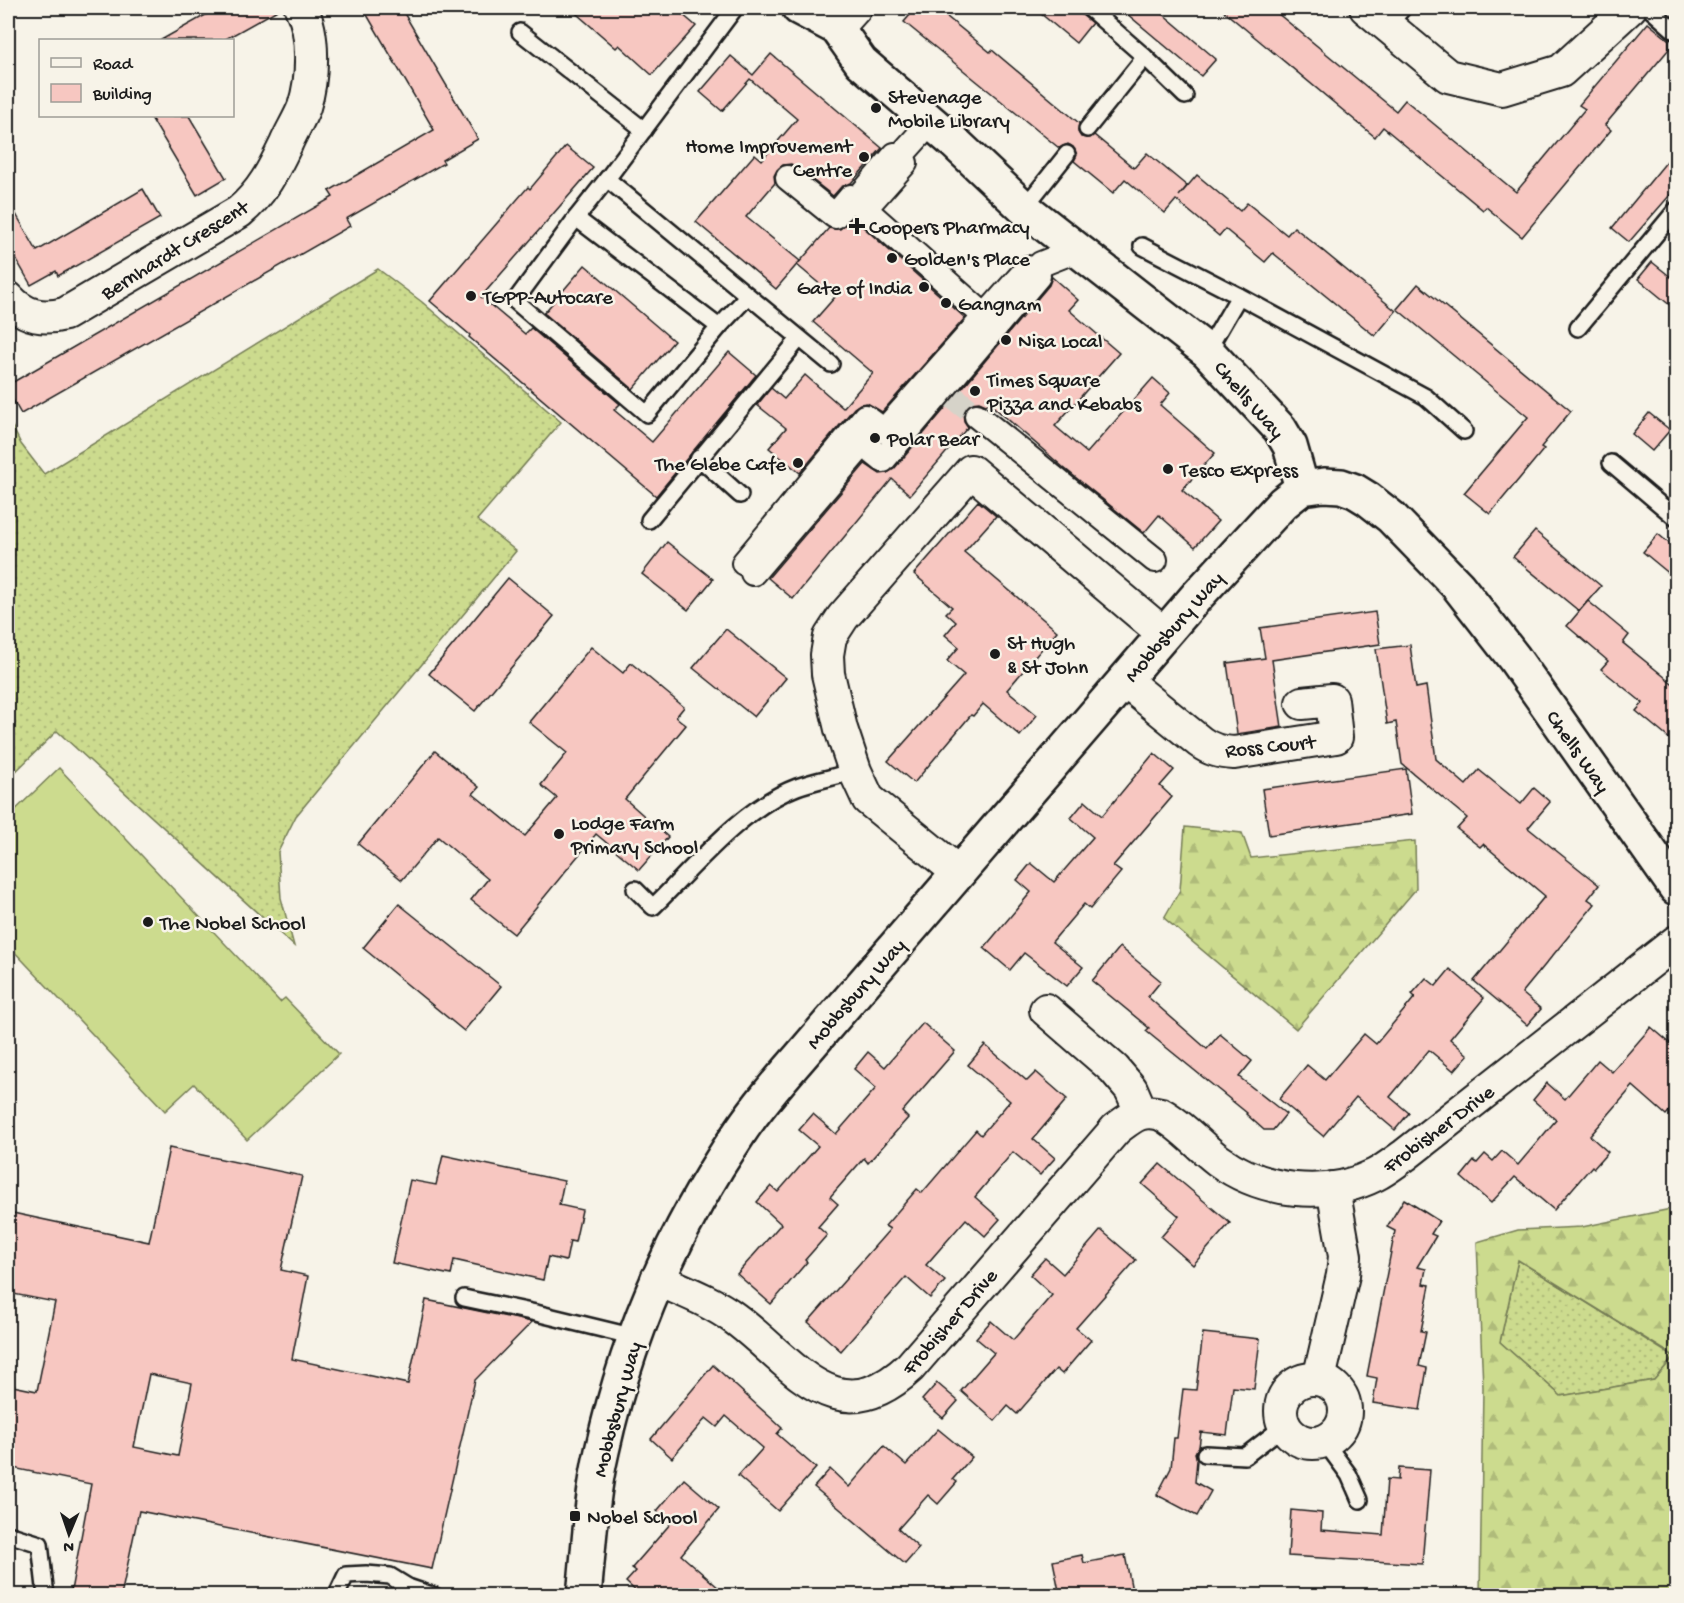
<svg xmlns="http://www.w3.org/2000/svg" width="1684" height="1603" viewBox="0 0 1684 1603" font-family="'Gochi Hand',sans-serif">
<style>
.grass{fill:url(#grass-dots);stroke:#747c55;stroke-width:1.5}
.forest{fill:url(#forest-firs);stroke:#747c55;stroke-width:1.5;fill-rule:evenodd}
.garden{fill:#ccdb8e;stroke:#747c55;stroke-width:1.5}
.building{fill:#f7c7c1;stroke:#1c1c1c;stroke-width:1.5;fill-rule:evenodd}
.lines{fill:none;stroke-linecap:round;stroke-linejoin:round}
.pedestrian-tunnel{stroke:#d6d3c9;stroke-width:24;stroke-dasharray:24 12;stroke-linecap:butt}
.service-casing{stroke:#1c1c1c;stroke-width:20}
.pedestrian-casing{stroke:#1c1c1c;stroke-width:28}
.minor-casing{stroke:#1c1c1c;stroke-width:36}
.tertiary-casing{stroke:#1c1c1c;stroke-width:38}
.service{stroke:#f7f3e8;stroke-width:15}
.pedestrian{stroke:#f7f3e8;stroke-width:24}
.minor{stroke:#f7f3e8;stroke-width:32}
.tertiary{stroke:#f7f3e8;stroke-width:33}
.poi-dot{fill:#1c1c1c;stroke:#f7f3e8;stroke-width:2}
.labels{text-anchor:middle;stroke-width:5;stroke-linejoin:round;paint-order:stroke}
.poi-label{font-size:21px;fill:#1c1c1c;stroke:#f7f3e8;text-anchor:start}
.street-label{font-size:21px;fill:#1c1c1c;stroke:#f7f3e8}
</style>
<defs>
<pattern id="grass-dots" width="8" height="8" patternUnits="userSpaceOnUse" patternTransform="scale(1.5)"><rect width="8" height="8" fill="#ccdb8e"/><path d="M2 2h.1M6 6h.1" fill="none" stroke="#afbb7a" stroke-width="1.8" stroke-linecap="round"/></pattern>
<pattern id="forest-firs" width="22" height="20" patternUnits="userSpaceOnUse" patternTransform="scale(1.5)"><rect width="22" height="20" fill="#ccdb8e"/><path d="M5 1l3.5 6h-7zM16 11l3.5 6h-7z" fill="#afbb7a"/></pattern>
</defs>
<rect width="100%" height="100%" fill="#f7f3e8"/>
<filter id="ink" filterUnits="userSpaceOnUse"><feTurbulence type="fractalNoise" baseFrequency=".0167" numOctaves="2"/><feDisplacementMap in="SourceGraphic" scale="12" xChannelSelector="R" yChannelSelector="G"/><feConvolveMatrix kernelMatrix="1 2 1 2 8 2 1 2 1" color-interpolation-filters="sRGB"/></filter>
<g filter="url(#ink)">
<g class="grass">
<path d="M378 269 422 302 561 422 477 520 516 551 296 816 278 852 281 898 294 946 57 731 8 779V418L21 444 44 474Z"/>
<path d="M1518 1260 1674 1357 1654 1380 1561 1396 1500 1342Z"/>
</g>
<g class="forest">
<path d="M1185 827 1242 833 1251 858 1415 841 1416 889 1296 1029 1164 918 1180 890Z"/>
<path d="M1676 1208V1595H1480L1483 1387 1477 1242 1518 1230 1582 1227ZM1518 1260 1674 1356V1357L1654 1380 1561 1396 1500 1342Z"/>
</g>
<path class="garden" d="M59 768 280 1002 285 998 339 1054 247 1140 194 1084 165 1111 8 945V817Z"/>
<g class="building">
<path d="M218 8H281L224 40H161Z"/>
<path d="M363 8H401L478 139 442 160 444 163 346 219 350 226 21 414 8 391V385L333 197 329 191 434 130Z"/>
<path d="M570 8H675L696 26 652 75 619 45 616 48Z"/>
<path d="M916 8H936L990 52 992 50 1079 123 1078 132 1081 137 1090 138 1094 135 1134 168 1147 153 1187 186 1179 196 1197 175 1240 211 1247 203 1287 235 1294 227 1396 311 1375 336 1273 253 1265 262 1225 229 1219 236 1176 200 1165 213 1125 179 1113 193 1074 161 1077 155 1073 147 1068 144 1059 148 904 22Z"/>
<path d="M1034 8H1079L1082 15 1092 23 1076 43Z"/>
<path d="M1120 8H1156L1216 59 1201 76Z"/>
<path d="M1220 8H1271L1396 111 1405 100 1516 192 1585 109 1579 105 1648 23 1669 40V49L1605 125 1611 130 1522 237 1486 207 1483 210 1383 127 1375 137Z"/>
<path d="M771 54 882 148 851 183 841 187 833 196 796 167 791 164 783 165 777 170 774 176 775 183 746 217 800 261 776 289 696 222 755 154 762 160 797 119 750 79 722 111 700 92 731 56 753 75Z"/>
<path d="M150 116H189L226 178 197 195Z"/>
<path d="M566 146 593 168 481 297 525 334 531 328 620 404 614 410 652 442 729 352 756 375 656 496 469 337 470 335 430 301 528 187 530 189Z"/>
<path d="M1677 149V187L1629 242 1612 228Z"/>
<path d="M143 189 160 218 58 276 56 271 31 285 8 245V200L37 251Z"/>
<path d="M852 217 965 318 882 412 867 403 860 404 854 408 800 473 769 448 786 428 757 405 771 388 784 399 805 375 843 408 873 373 813 322 835 297 797 265 829 228 840 229Z"/>
<path d="M1652 262 1677 282V311L1638 279Z"/>
<path d="M585 265 674 341 633 389 544 313Z"/>
<path d="M1052 277 1078 300 1069 310 1119 353 1055 426 1087 453 1153 378 1170 393 1160 405 1215 453 1182 490 1218 521 1195 547 1159 515 1144 533 1064 468 989 403 986 405 979 402 971 403 966 408 963 413 964 421 968 427 910 495 892 479 793 599 768 578 865 464 880 474 887 473 894 469 1049 285Z"/>
<path d="M1418 284 1571 411 1541 447 1544 449 1490 514 1464 493 1528 417 1397 309Z"/>
<path d="M1649 413 1670 430 1652 451 1632 434Z"/>
<path d="M978 501 996 516 964 552 1057 631 1007 690 1037 715 1020 736 983 704 973 716 971 715 914 783 888 761 964 675 947 661 959 647 945 635 956 622 946 613 952 607 914 574Z"/>
<path d="M1535 531 1601 586 1579 611 1513 557Z"/>
<path d="M1658 534 1677 550V580L1643 552Z"/>
<path d="M667 542 713 579 688 610 642 574Z"/>
<path d="M508 578 554 616 475 711 429 674Z"/>
<path d="M1588 601 1629 635 1623 643 1677 687V745L1636 711 1643 703 1601 669 1608 661 1567 626Z"/>
<path d="M1375 612 1380 644 1272 660 1282 727 1237 734 1227 663 1265 658 1260 628Z"/>
<path d="M726 629 786 678 754 717 693 668Z"/>
<path d="M1410 645 1416 688 1426 686 1436 759 1466 785 1479 770 1521 804 1534 788 1550 802 1528 828 1599 885 1588 899 1595 904 1522 993 1541 1009 1527 1025 1474 981 1545 896 1483 844 1480 847 1457 829 1467 818 1402 764 1396 722 1387 724 1376 649Z"/>
<path d="M591 647 623 673 631 663 684 707 676 717 686 725 625 799 668 837 639 870 596 834 514 934 471 900 488 879 438 837 402 880 358 844 435 751 479 787 473 794 525 836 557 798 541 785 567 753 529 722Z"/>
<path d="M1154 753 1174 770 1160 786 1172 797 1113 866 1121 872 1090 909 1084 904 1052 942 1083 967 1067 986 1024 953 1010 970 984 948 1031 892 1017 880 1031 863 1054 882 1093 837 1071 818 1085 801 1102 816Z"/>
<path d="M1406 769 1412 814 1269 835 1262 789Z"/>
<path d="M399 904 501 986 464 1031 363 948Z"/>
<path d="M1120 947 1161 981 1148 997 1207 1049 1220 1034 1252 1061 1239 1077 1286 1114 1273 1130H1264L1246 1114 1247 1113 1146 1031 1149 1028 1092 981Z"/>
<path d="M1450 969 1484 998 1450 1039 1468 1055 1454 1071 1429 1050 1390 1097 1409 1113 1395 1130 1356 1097 1323 1136 1279 1099 1307 1065 1325 1080 1364 1034 1376 1044 1415 997 1412 994 1426 978 1436 986Z"/>
<path d="M923 1023 955 1051 902 1112 908 1118 868 1163 864 1158 830 1197 838 1204 818 1227 827 1235 805 1260 807 1262 771 1304 737 1274 781 1224 757 1202 771 1186 778 1192 818 1146 799 1130 813 1114 836 1134 876 1088 854 1069 868 1052 885 1067Z"/>
<path d="M1651 1027 1677 1049V1102L1666 1115 1633 1086 1590 1136 1608 1152 1594 1168 1592 1166 1554 1210 1515 1177 1491 1203 1461 1177 1474 1161 1477 1163 1485 1154 1493 1161 1502 1151 1518 1165 1556 1120 1533 1100 1547 1083 1565 1099 1598 1060 1612 1072Z"/>
<path d="M985 1045 1027 1081 1036 1072 1067 1099 1033 1139 1055 1158 1040 1175 1013 1152 975 1197 1000 1219 985 1236 966 1219 926 1265 945 1281 930 1298 906 1277 841 1351 808 1322 890 1229 885 1226 917 1189 922 1193 976 1130 981 1135 1010 1101 968 1065Z"/>
<path d="M169 1148 302 1176 281 1270 308 1276 292 1359 408 1384 426 1300 532 1322 475 1380 432 1569 139 1511 121 1596H70L91 1484 8 1467V1385L37 1391 55 1302 8 1293V1212L149 1242ZM149 1374 192 1383 178 1456 134 1447Z"/>
<path d="M443 1155 564 1181 559 1205 582 1210 575 1242 570 1241 566 1261 548 1257 543 1280 454 1260 451 1275 392 1263 410 1180 436 1185Z"/>
<path d="M1160 1164 1230 1223 1193 1265 1161 1237 1179 1216 1142 1184Z"/>
<path d="M1404 1199 1439 1221 1431 1234 1436 1236 1417 1267 1426 1269 1423 1284 1430 1285 1421 1331 1426 1332 1419 1366 1427 1368 1420 1410 1373 1403 1377 1378 1367 1376 1395 1231 1387 1227Z"/>
<path d="M1101 1230 1136 1260 1076 1328 1091 1340 1062 1374 1056 1369 1017 1414 1008 1406 995 1421 961 1391 994 1353 976 1338 991 1321 1013 1340 1052 1295 1030 1275 1045 1258 1063 1274Z"/>
<path d="M1203 1333 1260 1339 1254 1389 1233 1387 1227 1435 1201 1432 1199 1447 1195 1453 1197 1460 1195 1482 1211 1491 1197 1516 1157 1495 1171 1468 1174 1438H1177L1183 1389 1196 1390Z"/>
<path d="M713 1365 782 1428 777 1434 816 1468 778 1511 738 1476 763 1448 726 1416 717 1427 706 1418 672 1458 651 1439Z"/>
<path d="M937 1383 958 1401 943 1418 922 1400Z"/>
<path d="M938 1429 972 1457 953 1479 957 1482 938 1504 928 1495 898 1529 919 1548 905 1564 814 1487 830 1469 849 1487 884 1446 906 1465Z"/>
<path d="M1399 1468 1430 1470 1422 1564 1288 1556 1291 1510 1322 1513 1321 1530 1383 1535 1387 1479 1398 1480Z"/>
<path d="M684 1479 719 1509 681 1555 728 1596H641L626 1582 636 1571 632 1568 671 1523 657 1511Z"/>
<path d="M1082 1555 1084 1563 1125 1555 1133 1596H1060L1053 1561Z"/>
</g>
<g class="lines">
<path class="pedestrian-tunnel" d="M949 394 977 416"/>
<defs>
<g id="service">
<path d="M735 8 607 179 831 364"/>
<path d="M1089 8 1145 57 1185 96"/>
<path d="M1649 8 1676 32"/>
<path d="M1388 25 1403 8"/>
<path d="M520 32 644 130"/>
<path d="M1087 129 1145 57"/>
<path d="M1024 208 1067 154"/>
<path d="M576 218 719 327 647 414 515 301Z"/>
<path d="M576 218 607 179"/>
<path d="M1142 246 1239 296 1426 397 1464 431"/>
<path d="M719 327 748 296"/>
<path d="M1578 328 1676 210"/>
<path d="M1207 351 1239 296"/>
<path d="M699 458 740 495"/>
<path d="M1611 463 1676 518"/>
<path d="M649 520 799 339"/>
<path d="M635 889 653 907C694 867 743 807 797 787 816 780 836 777 855 771"/>
<path d="M464 1298 536 1313 635 1337"/>
<path d="M1324 1441 1349 1475 1360 1500"/>
<path d="M1205 1454 1245 1456 1284 1426"/>
<path d="M8 1534 40 1544 46 1596"/>
<path d="M336 1596 346 1575 366 1574 390 1576 408 1587 435 1596"/>
<path d="M395 1596 408 1587"/>
</g>
<g id="pedestrian">
<path d="M904 152 931 122"/>
<path d="M788 178 835 216 851 197 996 326"/>
<path d="M856 201 895 155 905 163 865 208"/>
<path d="M1041 264 1079 249"/>
<path d="M977 416 1155 560"/>
<path d="M744 563 865 417 884 431 1028 268 1038 276 883 460 863 444 753 573"/>
</g>
<g id="minor">
<path d="M1366 8 1448 76 1502 89 1561 71 1630 8"/>
<path d="M837 28 855 8"/>
<path d="M8 298C24 316 42 320 65 314L239 212C262 193 273 171 286 144 291 132 299 120 304 107 313 79 315 34 301 8"/>
<path d="M1125 681 1200 742C1211 750 1220 752 1234 753L1336 737 1332 700 1302 703"/>
<path d="M959 873 868 799 855 771 841 729 828 674 827 655 830 637 843 617 971 471 1164 634"/>
<path d="M1046 1010 1114 1069 1131 1089 1141 1112"/>
<path d="M657 1279C683 1291 711 1301 734 1318 793 1361 835 1437 910 1367L1116 1129C1132 1117 1141 1108 1161 1114 1183 1126 1199 1146 1218 1160 1262 1192 1325 1200 1375 1175 1385 1170 1395 1162 1405 1155L1676 942"/>
<circle cx="1313" cy="1411" r="32"/>
<path d="M1319 1379 1343 1275 1345 1256 1333 1188"/>
</g>
<g id="tertiary">
<path d="M799 8 837 28 861 62 954 142 1024 208 1207 351 1280 429 1290 446 1302 488"/>
<path d="M584 1596C589 1547 591 1498 602 1451 627 1337 675 1228 740 1132 758 1105 779 1081 800 1057L1197 596 1283 503 1302 488 1324 485 1341 486 1355 491 1368 499 1391 517 1458 586 1514 658 1676 888"/>
</g>
</defs>
<use href="#service" class="service-casing"/>
<use href="#pedestrian" class="pedestrian-casing"/>
<use href="#minor" class="minor-casing"/>
<use href="#tertiary" class="tertiary-casing"/>
<use href="#service" class="service"/>
<use href="#pedestrian" class="pedestrian"/>
<use href="#minor" class="minor"/>
<use href="#tertiary" class="tertiary"/>
</g>
</g>
<g class="poi-dot">
<circle cx="876" cy="108" r="6"/>
<circle cx="864" cy="157" r="6"/>
<path d="M854 217h6v6h6v6h-6v6h-6v-6h-6v-6h6z"/>
<circle cx="892" cy="258" r="6"/>
<circle cx="924" cy="287" r="6"/>
<circle cx="471" cy="296" r="6"/>
<circle cx="946" cy="303" r="6"/>
<circle cx="1006" cy="340" r="6"/>
<circle cx="975" cy="391" r="6"/>
<circle cx="875" cy="438" r="6"/>
<circle cx="798" cy="463" r="6"/>
<circle cx="1168" cy="469" r="6"/>
<circle cx="995" cy="654" r="6"/>
<circle cx="559" cy="834" r="6"/>
<circle cx="148" cy="922" r="6"/>
<rect x="569" y="1510" width="12" height="12" rx="3"/>
</g>
<g class="labels">
<g class="poi-label">
<text x="888" y="103">Stevenage<tspan x="888" dy="24">Mobile Library</tspan></text>
<text x="852" y="152" text-anchor="end">Home Improvement<tspan x="852" dy="24">Centre</tspan></text>
<text x="869" y="233">Coopers Pharmacy</text>
<text x="904" y="265">Golden's Place</text>
<text x="912" y="294" text-anchor="end">Gate of India</text>
<text x="483" y="303">TGPP-Autocare</text>
<text x="958" y="310">Gangnam</text>
<text x="1018" y="347">Nisa Local</text>
<text x="987" y="386">Times Square<tspan x="987" dy="24">Pizza and Kebabs</tspan></text>
<text x="887" y="445">Polar Bear</text>
<text x="786" y="470" text-anchor="end">The Glebe Cafe</text>
<text x="1180" y="476">Tesco Express</text>
<text x="1007" y="649">St Hugh<tspan x="1007" dy="24">&amp; St John</tspan></text>
<text x="571" y="829">Lodge Farm<tspan x="571" dy="24">Primary School</tspan></text>
<text x="160" y="929">The Nobel School</text>
<text x="587" y="1523">Nobel School</text>
</g>
<g class="street-label">
<text transform="translate(174 249) rotate(-32)" y="7">Bernhardt Crescent</text>
<text transform="translate(1250 399) rotate(49)" y="7">Chells Way</text>
<text transform="translate(1173 626) rotate(-49)" y="7">Mobbsbury Way</text>
<text transform="translate(1270 745) rotate(-6)" y="7">Ross Court</text>
<text transform="translate(1579 751) rotate(55)" y="7">Chells Way</text>
<text transform="translate(855 993) rotate(-49)" y="7">Mobbsbury Way</text>
<text transform="translate(1438 1128) rotate(-37)" y="7">Frobisher Drive</text>
<text transform="translate(949 1321) rotate(-49)" y="7">Frobisher Drive</text>
<text transform="translate(616 1409) rotate(-75)" y="7">Mobbsbury Way</text>
</g>
</g>
<rect width="1684" height="1603" fill="none" stroke="#f7f3e8" stroke-width="30"/>
<rect x="15" y="15" width="1654" height="1573" fill="none" stroke="#1c1c1c" stroke-width="2" filter="url(#ink)"/>
<rect x="39" y="39" width="195" height="78" fill="#f7f3e8" stroke="#9f9d96" stroke-width="1.5"/>
<rect x="51" y="58" width="30" height="9" fill="#f7f3e8" stroke="#9f9d96" stroke-width="1.5"/>
<text x="93" y="69" font-size="18" fill="#1c1c1c">Road</text>
<rect x="51" y="84" width="30" height="18" fill="#f7c7c1" stroke="#9f9d96" stroke-width="1.5"/>
<text x="93" y="99" font-size="18" fill="#1c1c1c">Building</text>
<g transform="translate(69 1534) rotate(182)" stroke="#f7f3e8" stroke-width="4.5" paint-order="stroke">
<path d="M0-4.5L10 22L0 15L-10 22Z" fill="#1c1c1c"/>
<text y="-9" font-size="16" font-weight="bold" text-anchor="middle" fill="#1c1c1c">N</text>
</g>
</svg>
